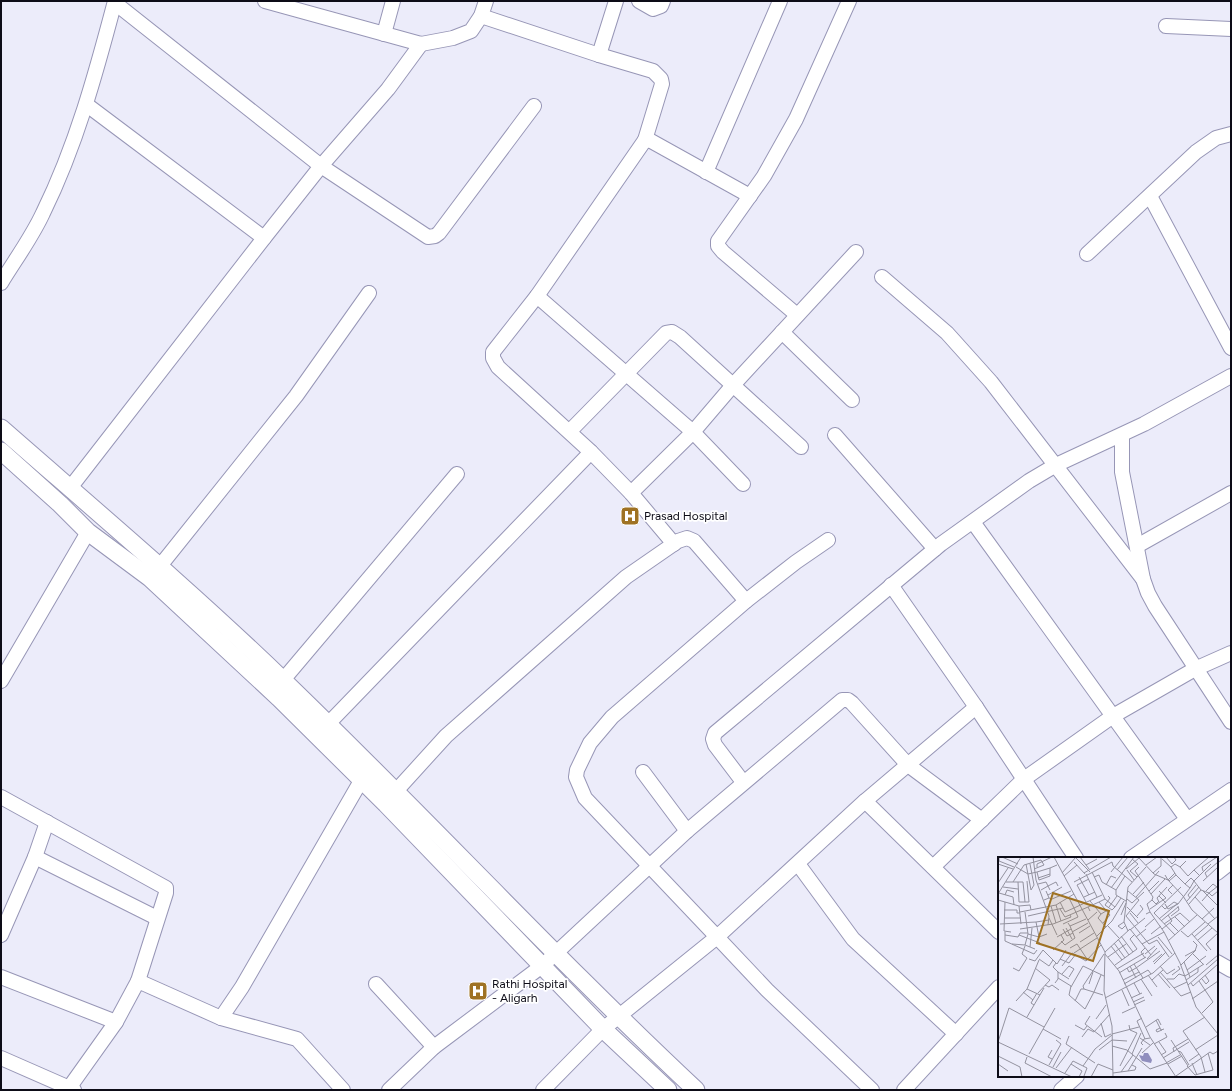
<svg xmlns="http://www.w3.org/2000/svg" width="1232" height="1091" viewBox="0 0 1232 1091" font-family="Figtree,sans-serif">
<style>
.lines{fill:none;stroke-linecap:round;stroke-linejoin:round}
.minor-casing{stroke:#9796b6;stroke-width:16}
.tertiary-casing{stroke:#9796b6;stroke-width:19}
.minor{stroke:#fff;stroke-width:14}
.tertiary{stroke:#fff;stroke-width:17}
.labels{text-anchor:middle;stroke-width:3.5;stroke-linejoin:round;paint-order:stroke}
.poi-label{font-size:12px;fill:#0d0c17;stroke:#fff;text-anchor:start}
.inset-road{fill:none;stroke:#93929f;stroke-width:1}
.view{fill:#9f7223;fill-opacity:0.15;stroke:#9f7223;stroke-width:2}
.inset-edge{fill:none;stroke:#0d0c17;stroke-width:2}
</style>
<rect width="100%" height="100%" fill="#ececfa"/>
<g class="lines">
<defs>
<g id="minor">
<path d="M265 1 421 44 453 38 471 31 481 16 486 1"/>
<path d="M639 1 653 9 661 6 663 1"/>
<path d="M115 3 321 166 428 237 435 236 439 233 534 106"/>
<path d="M481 16 599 55 653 71 661 79 662 84 645 140"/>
<path d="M1166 26 1231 29"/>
<path d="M384 34 393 1"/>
<path d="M599 55 616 1"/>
<path d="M87 105 264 238"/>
<path d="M706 172 780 1"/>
<path d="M1150 196 1231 348"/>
<path d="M1087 254 1196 152 1216 138 1231 134"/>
<path d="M882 277 947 333 991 382 1143 579"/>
<path d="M1 283C15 260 32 237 43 213 76 146 96 73 115 1"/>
<path d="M537 296 693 432 743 484"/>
<path d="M797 315 723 252 718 246V241L764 176 796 119 849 1"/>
<path d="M782 332 852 400"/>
<path d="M570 431 666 333 672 332 680 337 801 447"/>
<path d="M835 435 935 549"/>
<path d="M1122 435V472L1143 579 1148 593 1155 606 1231 722"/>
<path d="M70 488 264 238 321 166 388 89 421 44"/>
<path d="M631 493 693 432 734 384 856 252"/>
<path d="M973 522 1187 819"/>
<path d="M828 540 796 562 746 601 612 717 590 743 577 770 576 777 585 798 717 937 865 801 999 932"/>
<path d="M674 544 631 493 591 452 498 367 493 358V352L537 296 645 140 651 141 750 196"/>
<path d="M1137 546 1231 493"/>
<path d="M160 566 296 396 369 293"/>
<path d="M891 585 976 707 1076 858"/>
<path d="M283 680 457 474"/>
<path d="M1 681 88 532"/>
<path d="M328 724 591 452"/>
<path d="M643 772 687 831"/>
<path d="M743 782 715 745 713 739 715 733 941 544 1029 481 1056 465 1144 424 1231 376"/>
<path d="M396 791 446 736 626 577 678 541 687 538 694 541 746 601"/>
<path d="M1 797 166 888V893L138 981"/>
<path d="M865 801 976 707"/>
<path d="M35 857 157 918"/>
<path d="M1131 858 1231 790"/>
<path d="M798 864 853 939 956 1034"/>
<path d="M933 867 1024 779 1113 716 1195 669 1231 653"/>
<path d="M1217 873 1231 862"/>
<path d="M1 935 35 857 47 822"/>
<path d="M1217 962 1231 970"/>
<path d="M1 977 116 1022"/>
<path d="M376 984 434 1047 389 1090"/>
<path d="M221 1018 242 987 362 779"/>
<path d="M434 1047 542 966 687 831 842 700H848L852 703 908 765 982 820"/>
<path d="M1 1058 74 1090"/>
<path d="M69 1088 116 1022 138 981 221 1018 297 1039 343 1090"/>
<path d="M543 1090 603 1029 717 937 767 990 872 1090"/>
<path d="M904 1090 999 987"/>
<path d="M1061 1090 1077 1076"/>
</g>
<g id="tertiary">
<path d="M1 428C97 512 194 594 285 682 424 816 555 958 696 1090"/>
<path d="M1 451 60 504 88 532 150 578 279 698 386 804 603 1029 668 1090"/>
</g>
</defs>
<use href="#minor" class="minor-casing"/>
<use href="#tertiary" class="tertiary-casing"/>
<use href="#minor" class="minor"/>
<use href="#tertiary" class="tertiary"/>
</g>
<defs>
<symbol id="hospital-square" viewBox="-11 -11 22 22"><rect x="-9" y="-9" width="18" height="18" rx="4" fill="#9f7223" stroke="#fff"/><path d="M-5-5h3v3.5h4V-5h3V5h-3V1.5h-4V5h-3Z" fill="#fff"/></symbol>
</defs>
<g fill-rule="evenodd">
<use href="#hospital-square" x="619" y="505" width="22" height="22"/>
<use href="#hospital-square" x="467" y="980" width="22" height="22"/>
</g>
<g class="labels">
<g class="poi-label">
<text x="644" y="520">Prasad Hospital</text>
<text x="492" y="988">Rathi Hospital<tspan x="492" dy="14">- Aligarh</tspan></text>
</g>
</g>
<g transform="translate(998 857)">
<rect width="220" height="220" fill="#ececfa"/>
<path d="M146 196H150L154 203 153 206 144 204 141 198 145 199Z" fill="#908ebe"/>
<path class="inset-road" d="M1 0V4L16 10M4 0 20 7M35 0 38 23 51 59 50 68M56 0 107 95 106 134 114 169 115 220M82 0 91 12M140 0 156 17 170 23 185 39 194 53 220 76M168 0 174 7 178 3 176 0M78 1 92 15M134 2 140 7 132 14 139 20M164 2 173 10M76 5 87 17M0 7 15 12M28 7 33 33M32 7 36 28 33 33M213 7 196 24 203 33 211 36 220 29M88 8 99 2M148 8 159 0M18 10 30 17 39 15 41 23 52 19V11L59 8M39 10V7L54 0M141 10 137 14 155 40 154 43M182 10 190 19 196 13 201 18M128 12 141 1M119 13 130 0M129 13 136 23M196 13 211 0M205 14 204 10 219 0M39 15 52 11M94 15 107 42 117 50 123 41M113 15 125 0M64 16 78 0M86 16 113 0M155 16 163 9V1M88 17 99 40M167 18 170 23 177 16M178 18 173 10 177 7 182 10 188 4M66 19 79 8M81 20 91 38M96 20 101 18 104 25 118 33V38L128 44M209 20 207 16 220 5M40 21 52 17M171 24 178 18 187 27 192 31 196 24 193 21 187 27M205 24 220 10M8 25H25L27 45M15 25 26 8 43 3 46 8 36 12M20 25 21 45H31L29 24M76 25 114 5 115 9 134 25M0 26 10 11M40 27 48 25 50 29 58 25 60 29M108 28 113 19 118 21M5 30 20 32M113 31 136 0M43 33 50 29 52 33M118 33 127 19M151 34 161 24M161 34 168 41 165 43 168 46M205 34 220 49M208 34 215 27 219 30M1 36 15 40 16 48M0 37 23 0M135 37 146 25M153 37 167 22M174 37 170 33 175 28M7 38 9 33 16 35M50 38 64 30M110 39 112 41 107 48 114 53 117 50M86 40 97 35M138 40 161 14M197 40 217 62M51 41 54 42 73 34M71 41 76 51 104 38M192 41 190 38 198 28M129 42 134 46 146 35M0 43 21 49 23 67M46 43 51 41 48 34M92 44 103 57 108 54M189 44 201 30M204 44 211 36 214 39 220 34M7 45 6 74 13 75M62 45 67 55 76 51 80 60 65 67M88 45 79 28 91 22M161 45 159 41 169 30M167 47 170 52 180 47M191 47 203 33M58 48 63 64M21 49 32 48 33 53M53 49 58 66M164 49 167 52 176 45 180 47 192 31M111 50 119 39M129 50 140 61M62 52 67 60 90 50M152 52 165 43 161 39M6 53H19V56H22M92 54 90 50 101 45M22 55 58 48 76 37M27 55 30 77 27 88 37 92M132 56 140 66M103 57 100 61 108 70M148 57 152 55 149 47 154 43 158 47 161 44M123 58 128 46M30 59 65 51M128 59 151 87 159 83M128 59 141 43 130 34M139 59 145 52 142 48M173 59 181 53 180 49M177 60 187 70M7 61H23M51 61 59 78M161 62 179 47M204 62 216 51M90 63 99 55M163 64 180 50M38 65 51 63M126 65 120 69 124 72 127 69M70 66 72 69 88 62M105 66 112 58 101 45 107 42M172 66 181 75M2 67 38 65 41 80M166 67 182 56 192 65M210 67 220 59M110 69 121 81M147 70 156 62M68 71 74 82M22 72 55 67 73 60 72 58M65 72 69 79 75 76M164 72 174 64 170 58M132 73 147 61M130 74 126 65 130 30 148 10M183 74 190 80 207 65M7 75V84L36 97 39 93M74 75 90 66M166 75 182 106 198 150 220 177M81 76 92 69M30 77 41 80 49 77M153 77 163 69M194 77 209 94M7 78 20 80 22 76H30M21 78 42 86M136 78 132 82 139 92M177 78 156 56 183 30M99 79 114 64 126 44M123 79 135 95M59 80 73 72M138 80 148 72M160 80 174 97M196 80 210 68M120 82 131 98M159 83 171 100M200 83 214 71M63 84 67 88 77 81 72 69M170 84 199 58M82 85 96 76M116 86 127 101M14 87 27 88M144 87 166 75 152 55M113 89 124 103M32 90 34 71M72 91 79 87 89 102M55 93 66 83 63 78M213 93 208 87 220 76M107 95 132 72 153 98M76 96 99 81M107 97 121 114 152 180 178 220M147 97 157 89M195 97 205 107M187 99 198 93M110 100 128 87M147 101 143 95 147 91M31 102 37 104 45 93 59 107 68 93M41 102 51 109 55 103M62 102 71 106 78 97M149 102 159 91M41 103 29 132 42 138M155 105 164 97M186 105 192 120M58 106 55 110 60 115M136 107 148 100M156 107 168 95M117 108 139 92M183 108 197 94 199 88 195 84M208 108 220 98M64 109 74 96 88 104 103 88M132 109 138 121M162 109 169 117 177 112M15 111 21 114 29 101 24 97 27 89M37 111 52 123 40 136M129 111 131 115 138 111 162 94M119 112 146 96M189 113 208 99M162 115 183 139 193 135M121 116 136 107 145 121M64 117 71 109 76 112 71 120M160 117 172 131M150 118 159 130M174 118 182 112 180 109M60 121 73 129 71 138 87 152 96 135M143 122 154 139M169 122H176L181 117 187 119 206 107M204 122 208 127 211 124 207 118M125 123 141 115M154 123 165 113M188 123 200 115V111M201 124 215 145 204 156M57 126 60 122V115L71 122M136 126 142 137M193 126 195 129 220 107M91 127 95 115M126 127 150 113 153 117M47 128 51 130 54 128 61 133M190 128 220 102M73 130 85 109 106 119M176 131 189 125M124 133 131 149M25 135 35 143M96 135 103 118M105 138 86 132 85 129 106 97M107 141 155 116 177 96M133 141 144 136M194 142 220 124M18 144 29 132M77 144 83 132H86M135 145 146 140M36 148 33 146 39 136M136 148 147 143M124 156 137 150M92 159 87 167 104 180M29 160 46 131M144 161 139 164 147 182M98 162 108 148M158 163 163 173 166 172M103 166 107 180 113 177M77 168 86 173 89 169M131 168 132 173 139 176M148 170 160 162 163 168M162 171 158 173 159 175 164 173M45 172 63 182M114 177 141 170M71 179 68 187 97 206M84 180 90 172 96 175 112 157M142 181 152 188M173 183 190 209M0 185 11 151 46 170M0 185 74 220M161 185 168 195 163 198M156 187 169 180 167 176M145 188 143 186 146 182 152 181M114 189 129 193 152 212 169 206M54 193 50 200 54 202M101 193 114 183 129 184M197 193 220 178M180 194 183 195 191 208M176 195 175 191 190 182M144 196 155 186M31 197 57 151M134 197 143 176M0 199 22 210 24 220M29 200 27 206 54 220M165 201 191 185M191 204 201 197M168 206 182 198M194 206 199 218M0 207 10 214M73 207 84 214 81 220M170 207 184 199M51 208 63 187 58 183M85 209 97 192 114 178M122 209 139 176M189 209 197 218 215 213 210 196M55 210 63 195M58 211 74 190M130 214 144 191M123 215 135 198M207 215 203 200 185 174 207 160M67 216 75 204 89 211 86 219M115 216 137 213 138 210 134 208M178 219 212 195 215 197 220 194M93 220 100 207 115 213"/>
<path class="view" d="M55 36 111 54 95 104 39 86Z"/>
<rect width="220" height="220" class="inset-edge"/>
</g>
<rect width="1232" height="1091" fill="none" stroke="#0d0c17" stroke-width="4"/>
</svg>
